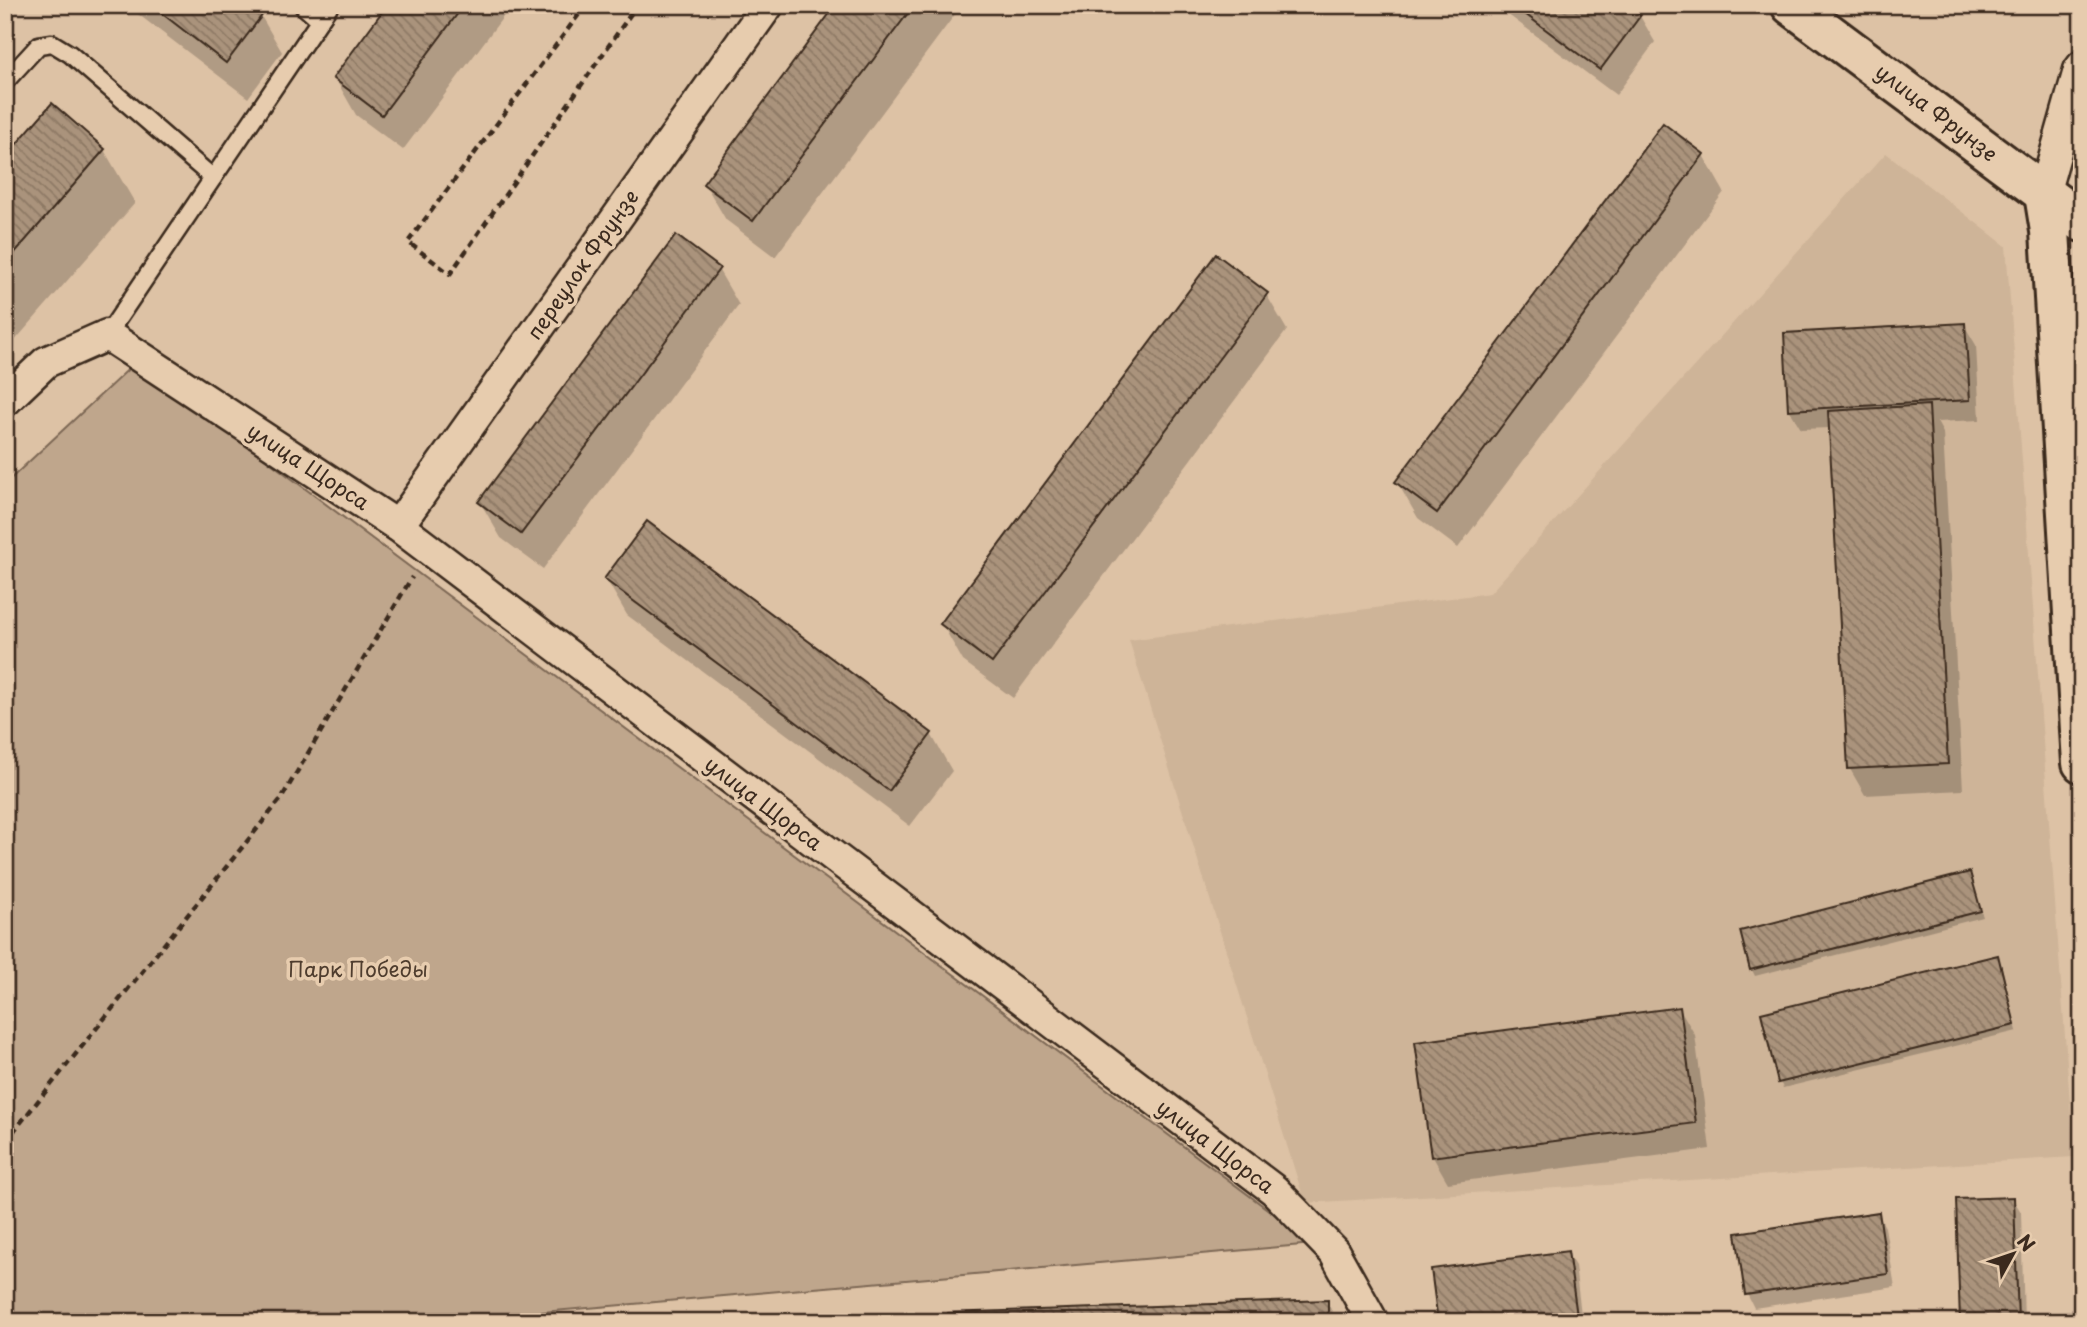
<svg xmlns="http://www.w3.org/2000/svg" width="2087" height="1327" viewBox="0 0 2087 1327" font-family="'Playpen Sans',sans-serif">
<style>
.built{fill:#ceb498}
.green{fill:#bfa68c;stroke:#7d6855;stroke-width:2}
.shadow{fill:#0003}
.building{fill:url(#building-back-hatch);stroke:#3b2a1e;stroke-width:2}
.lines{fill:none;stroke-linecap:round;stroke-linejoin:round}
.lane-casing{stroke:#3b2a1e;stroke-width:21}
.street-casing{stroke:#3b2a1e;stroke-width:35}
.secondary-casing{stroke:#3b2a1e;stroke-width:44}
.path{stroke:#3b2a1e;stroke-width:4.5;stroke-dasharray:7 5;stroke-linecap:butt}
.lane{stroke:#e7ccae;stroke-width:16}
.street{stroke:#e7ccae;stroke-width:30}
.secondary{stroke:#e7ccae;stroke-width:38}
.labels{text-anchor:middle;stroke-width:7;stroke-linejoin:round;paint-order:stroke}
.street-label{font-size:21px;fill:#3b2a1e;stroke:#e7ccae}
.park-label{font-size:21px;fill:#4f3d2e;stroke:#e7ccae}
</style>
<defs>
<pattern id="building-back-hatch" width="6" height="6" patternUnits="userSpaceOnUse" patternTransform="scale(1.75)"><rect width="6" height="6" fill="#aa937b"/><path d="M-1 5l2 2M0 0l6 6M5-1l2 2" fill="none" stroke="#8c7864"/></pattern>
</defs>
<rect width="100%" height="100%" fill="#ddc2a5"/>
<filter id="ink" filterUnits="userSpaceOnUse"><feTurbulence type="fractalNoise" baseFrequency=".0143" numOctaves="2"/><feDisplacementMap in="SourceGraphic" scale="14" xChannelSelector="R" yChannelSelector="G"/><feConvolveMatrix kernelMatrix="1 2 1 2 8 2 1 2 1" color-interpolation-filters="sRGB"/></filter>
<g filter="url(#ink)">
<path class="built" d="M1886 153 2006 246 2074 1157 1305 1203 1129 640 1490 593Z"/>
<path class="green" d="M136 362 1314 1244 497 1316V1322H5V484Z"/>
<g class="shadow">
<path d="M126 5H248L261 16 282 52 248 98Z"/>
<path d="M389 5H512L403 150 356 115 335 78Z"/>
<path d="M838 5H962L775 257 726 220 705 184Z"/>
<path d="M1495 5H1625L1640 16 1655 42 1616 95Z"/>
<path d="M52 105 104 150 135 203 5 352V159Z"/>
<path d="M1663 125 1703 155 1724 192 1458 548 1418 518 1397 482Z"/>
<path d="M718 269 739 305 543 569 501 538 480 502Z"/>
<path d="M1266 294 1287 330 1013 698 963 661 942 624Z"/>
<path d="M1964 325 1976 345 1980 420 1937 422 1943 433 1963 790 1865 795 1850 769 1831 428 1801 429 1789 409Z"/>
<path d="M606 579 931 734 952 771 910 826 627 615Z"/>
<path d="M1969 874 1983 917 1755 976 1752 970 1742 932Z"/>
<path d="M1997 957 2001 963 2017 1031 1783 1088 1780 1082Z"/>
<path d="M1680 1009 1695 1035 1710 1149 1448 1183 1433 1157Z"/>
<path d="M2013 1199 2021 1212 2024 1322H1961Z"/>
<path d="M1878 1214 1885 1227 1895 1287 1754 1308 1747 1294Z"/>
<path d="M1567 1253 1575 1266 1582 1322H1440Z"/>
<path d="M1327 1302 1338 1322H950Z"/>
</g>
<g class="building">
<path d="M151 5H251L263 14 226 63Z"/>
<path d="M387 5H464L382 115 333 78Z"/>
<path d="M836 5H914L753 221 703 184Z"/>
<path d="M1513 5H1628L1641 15 1600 70Z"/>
<path d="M52 103 105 149 5 264V157Z"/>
<path d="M1663 123 1704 154 1437 513 1395 482Z"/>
<path d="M676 235 720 268 521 534 478 502Z"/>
<path d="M1216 254 1268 293 992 663 940 624Z"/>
<path d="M1965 323 1970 400 1788 410 1784 333Z"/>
<path d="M1929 405 1948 764 1848 769 1828 411Z"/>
<path d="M647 521 932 733 889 791 604 579Z"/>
<path d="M1970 872 1981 911 1750 970 1740 931Z"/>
<path d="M1998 955 2015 1025 1778 1083 1761 1013Z"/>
<path d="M1680 1007 1696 1123 1431 1157 1415 1042Z"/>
<path d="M2014 1197 2018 1322H1960L1956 1199Z"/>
<path d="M1879 1212 1888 1274 1745 1295 1736 1233Z"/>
<path d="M1568 1251 1577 1316 1535 1322H1438L1431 1269Z"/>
<path d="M1328 1300V1322H948V1313Z"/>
</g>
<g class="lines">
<defs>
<g id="lane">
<path d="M302 5 319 20"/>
<path d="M5 82 39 45 52 43 70 54 213 178"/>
<path d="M107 335 330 5"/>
</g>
<g id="street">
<path d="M2044 194 2079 70 2082 66"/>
<path d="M5 401 46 362 107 335 398 526 1274 1190 1334 1252 1373 1322"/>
<path d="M398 526 768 5"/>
</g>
<g id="secondary">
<path d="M1791 5 2082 222"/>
<path d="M2044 194 2050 231 2082 763"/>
</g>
</defs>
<use href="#lane" class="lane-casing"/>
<use href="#street" class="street-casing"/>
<use href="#secondary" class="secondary-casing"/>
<g class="path">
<path d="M586 5 408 242 450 274 637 5"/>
<path d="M5 1142 281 799 412 577"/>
</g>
<use href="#lane" class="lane"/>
<use href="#street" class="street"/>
<use href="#secondary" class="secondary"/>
</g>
</g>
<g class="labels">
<g class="street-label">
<text transform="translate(1936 113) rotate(37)" y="7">улица Фрунзе</text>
<text transform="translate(583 265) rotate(-55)" y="7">переулок Фрунзе</text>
<text transform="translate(308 467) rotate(33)" y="7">улица Щорса</text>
<text transform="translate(763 804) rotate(37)" y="7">улица Щорса</text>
<text transform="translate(1215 1147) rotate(37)" y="7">улица Щорса</text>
</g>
<g class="park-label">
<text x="358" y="977">Парк Победы</text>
</g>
</g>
<rect width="2087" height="1327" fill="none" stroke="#e7ccae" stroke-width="28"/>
<rect x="14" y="14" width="2059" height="1299" fill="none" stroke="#3b2a1e" stroke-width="2.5" filter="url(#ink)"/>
<g transform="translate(2013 1254) rotate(50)" stroke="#e7ccae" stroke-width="5" paint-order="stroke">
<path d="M0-5L12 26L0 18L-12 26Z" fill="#3b2a1e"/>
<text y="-10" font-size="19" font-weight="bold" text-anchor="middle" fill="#3b2a1e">N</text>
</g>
</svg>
